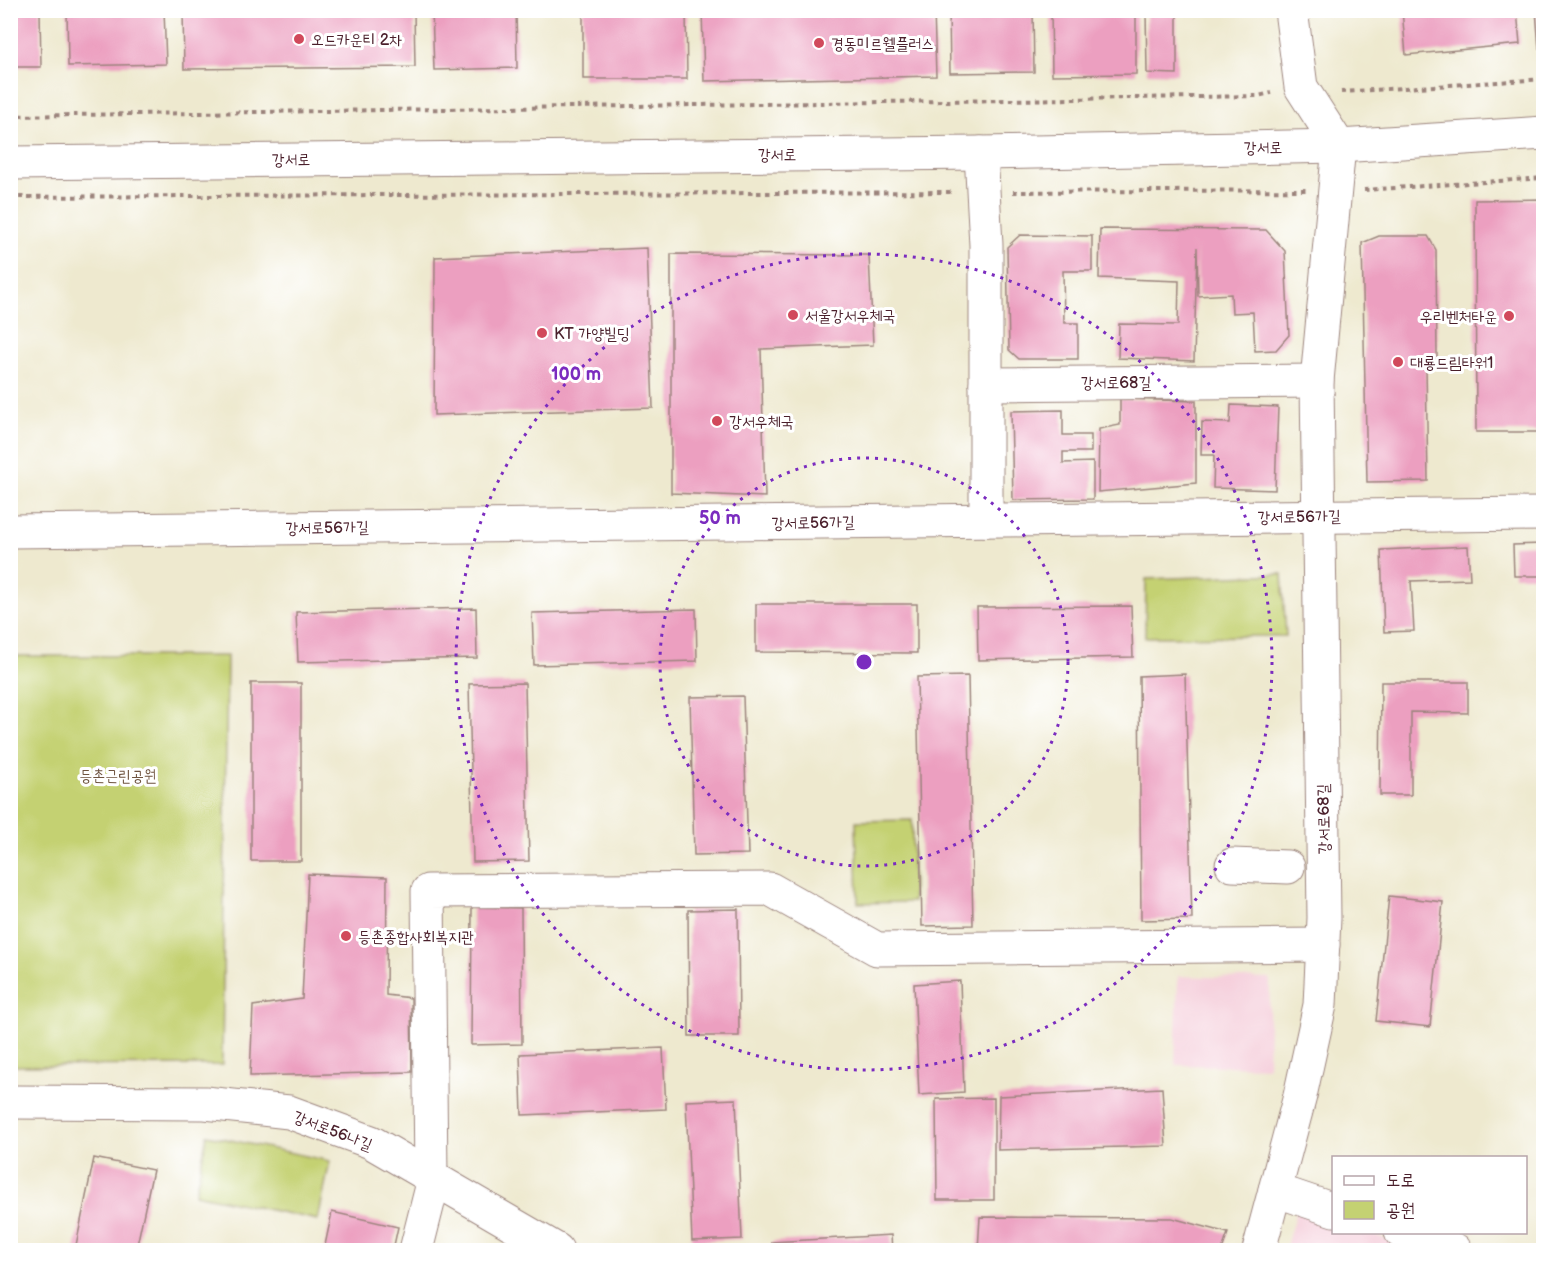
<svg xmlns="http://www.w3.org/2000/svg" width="1554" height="1261" viewBox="0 0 1554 1261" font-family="'Balsamiq Sans','Poor Story',sans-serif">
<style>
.built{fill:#f5cfdb}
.green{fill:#c4d172;stroke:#87784e;stroke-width:1.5}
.building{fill:#ec9fc0}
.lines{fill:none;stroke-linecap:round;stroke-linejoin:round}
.minor-casing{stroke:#9c847d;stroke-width:35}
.major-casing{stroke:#9c847d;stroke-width:35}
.path{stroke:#9c847d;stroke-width:4;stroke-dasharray:4.5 4.5;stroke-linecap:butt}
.minor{stroke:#fff;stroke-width:33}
.major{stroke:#fff;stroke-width:33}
.ring{fill:none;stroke:#7b2cbf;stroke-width:3;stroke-dasharray:3 6}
.poi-dot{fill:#d1495b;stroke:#fff;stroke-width:2}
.labels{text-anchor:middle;stroke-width:6;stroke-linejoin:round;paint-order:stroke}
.poi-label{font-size:16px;fill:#4a1f2b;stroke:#fff;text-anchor:start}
.street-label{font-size:16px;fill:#4a1f2b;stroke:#fff}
.park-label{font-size:16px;fill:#6f5440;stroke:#fff}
.centre{fill:#7b2cbf;stroke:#fff;stroke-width:3}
.ring-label{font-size:18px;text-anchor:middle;font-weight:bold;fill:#7b2cbf;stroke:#fff;stroke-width:6;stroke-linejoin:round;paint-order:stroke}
</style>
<rect width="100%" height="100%" fill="#fff"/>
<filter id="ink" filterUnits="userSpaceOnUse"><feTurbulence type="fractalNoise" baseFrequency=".0167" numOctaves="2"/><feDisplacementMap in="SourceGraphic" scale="12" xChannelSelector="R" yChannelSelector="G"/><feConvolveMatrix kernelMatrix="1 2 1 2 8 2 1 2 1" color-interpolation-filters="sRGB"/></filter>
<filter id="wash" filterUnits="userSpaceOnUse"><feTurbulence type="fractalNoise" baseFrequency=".008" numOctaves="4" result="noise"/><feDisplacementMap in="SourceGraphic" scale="24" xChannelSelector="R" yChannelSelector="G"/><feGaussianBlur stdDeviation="1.35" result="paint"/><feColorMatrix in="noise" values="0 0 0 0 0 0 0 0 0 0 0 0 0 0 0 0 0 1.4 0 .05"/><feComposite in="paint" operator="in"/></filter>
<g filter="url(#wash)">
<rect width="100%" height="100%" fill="#eee9cf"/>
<g class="built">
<path d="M1178 976 1270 979 1268 1067 1175 1065Z"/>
<path d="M1297 1208 1333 1221 1334 1232 1368 1233 1421 1250H1285Z"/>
</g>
<g class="green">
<path d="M1282 574 1286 636 1145 637 1146 579Z"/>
<path d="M11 656H227L222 1065 11 1066Z"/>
<path d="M912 820 913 902 858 903 856 821Z"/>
<path d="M207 1135 330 1161 318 1220 195 1194Z"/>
</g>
<g id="blocks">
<g class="building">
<path d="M10 10H40L41 67H10Z"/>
<path d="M67 10H164L166 64 68 66Z"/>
<path d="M183 10H414L415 67 184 69Z"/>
<path d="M432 10H516L517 68 434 70Z"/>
<path d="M583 10H686L687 79H583Z"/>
<path d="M702 10H934L936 76 704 81Z"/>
<path d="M949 10H1033L1034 72 950 73Z"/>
<path d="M1051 10H1136V74L1052 75Z"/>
<path d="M1402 10H1517L1520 44 1406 55Z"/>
<path d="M1536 10H1544V49H1539Z"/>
<path d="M1146 11H1177V74L1147 73Z"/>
<path d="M1544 199V432H1476L1475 200Z"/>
<path d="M1100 229 1266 230 1285 251 1289 335 1276 350 1255 351 1253 312 1232 313 1231 294 1198 296 1197 247 1194 361 1118 358 1119 324 1178 325 1179 281 1099 278Z"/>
<path d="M1020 235 1092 236V271H1063L1064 323H1078V359H1019L1009 350 1007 247Z"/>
<path d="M1379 236H1428L1436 250 1437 357 1426 367 1428 481 1367 482 1362 243Z"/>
<path d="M647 248 653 408 434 415 435 257Z"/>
<path d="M671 254 869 255 873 345 761 349 765 497 671 493Z"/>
<path d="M1120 399 1196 401V483L1098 492 1099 429 1120 425Z"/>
<path d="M1231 405 1278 407 1275 490 1213 488 1214 455H1201L1202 422 1230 423Z"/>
<path d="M1063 410V435H1091V452H1063V463L1093 462V499L1013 500 1011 411Z"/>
<path d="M1544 544V576H1514L1513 545Z"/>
<path d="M1468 546 1470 579 1411 581 1414 631 1384 632 1381 550Z"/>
<path d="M756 604H917V653L756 652Z"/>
<path d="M1131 606 1133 657 978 660 977 607Z"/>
<path d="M476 608 477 658 298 662 296 612Z"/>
<path d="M696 609 697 661 534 665 532 613Z"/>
<path d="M1185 674 1192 919 1141 920 1139 676Z"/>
<path d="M968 676 973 925 922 926 917 677Z"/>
<path d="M1381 682H1468V713L1411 712V795H1380Z"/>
<rect x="251" y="683" width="50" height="178"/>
<path d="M525 683 529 861 473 862 469 684Z"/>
<path d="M743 696 748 854 694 855 690 697Z"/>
<path d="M308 874 387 877 386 995 411 998 412 1072 250 1076 253 1006 302 999Z"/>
<path d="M1389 896 1443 902 1430 1027 1376 1021Z"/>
<path d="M472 907 521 908 522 1044 471 1045Z"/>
<path d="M738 909 739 1036H689L688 910Z"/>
<path d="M960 981 964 1092 919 1095 914 984Z"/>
<path d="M663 1048 666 1109 522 1115 520 1054Z"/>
<path d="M1162 1088 1166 1146 998 1150 999 1096Z"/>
<path d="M994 1098V1200H937L936 1099Z"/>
<path d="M736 1099 742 1239 692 1241 686 1101Z"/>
<path d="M94 1158 153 1170 136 1250H75Z"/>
<path d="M332 1212 398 1227 393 1250H324Z"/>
<path d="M980 1217 1172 1218 1228 1233 1222 1250H978Z"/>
<path d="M891 1235 892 1250H772V1242Z"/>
</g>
</g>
</g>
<g filter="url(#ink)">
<use href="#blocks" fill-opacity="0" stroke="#9c847d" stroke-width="1.5"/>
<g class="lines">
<defs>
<g id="minor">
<path d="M981 153 986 245V520"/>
<path d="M986 384 1317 381"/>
<path d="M10 531 1544 514"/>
<path d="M1232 865 1288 867"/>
<path d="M10 1102 205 1103 289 1112 371 1142 557 1250"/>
<path d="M431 1177 428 891 770 889 877 949 1323 945"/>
<path d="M1275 1190 1334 1210"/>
<path d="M1401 1232 1455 1250"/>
<path d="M416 1250 434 1179"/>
<path d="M1259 1250 1300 1096 1320 1005 1324 918 1317 381 1339 146 1301 87 1291 10"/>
</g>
<path id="major" d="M10 163 981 153 1339 146 1544 133"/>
</defs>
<use href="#minor" class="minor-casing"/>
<use href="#major" class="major-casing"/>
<g class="path">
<path d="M1341 92 1544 79"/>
<path d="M10 116 1258 96 1271 93"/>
<path d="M1364 190 1544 178"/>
<path d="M1013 192 1306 190"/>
<path d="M10 197 955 192"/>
</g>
<use href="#minor" class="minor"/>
<use href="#major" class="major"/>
</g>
</g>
<g class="ring">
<circle cx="864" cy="662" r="204"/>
<circle cx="864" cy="662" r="408"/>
</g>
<g class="poi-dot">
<circle cx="299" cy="39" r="6"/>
<circle cx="819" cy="43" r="6"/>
<circle cx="793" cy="315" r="6"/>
<circle cx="1509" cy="316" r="6"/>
<circle cx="542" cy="333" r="6"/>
<circle cx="1398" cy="362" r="6"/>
<circle cx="717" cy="421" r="6"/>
<circle cx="346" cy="936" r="6"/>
</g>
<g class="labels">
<g class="poi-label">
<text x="311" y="45">오드카운티 2차</text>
<text x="831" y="49">경동미르웰플러스</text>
<text x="805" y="321">서울강서우체국</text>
<text x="1497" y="322" text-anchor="end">우리벤처타운</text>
<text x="554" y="339">KT 가양빌딩</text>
<text x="1410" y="368">대룡드림타워1</text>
<text x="729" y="427">강서우체국</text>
<text x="358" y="942">등촌종합사회복지관</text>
</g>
<g class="street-label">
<text transform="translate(1263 147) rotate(-1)" y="6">강서로</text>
<text x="777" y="160">강서로</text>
<text transform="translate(291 159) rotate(-1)" y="6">강서로</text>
<text x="1116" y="388">강서로68길</text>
<text transform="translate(1299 516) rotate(-1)" y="6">강서로56가길</text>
<text transform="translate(813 522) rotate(-1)" y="6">강서로56가길</text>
<text transform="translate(327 527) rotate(-1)" y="6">강서로56가길</text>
<text transform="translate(1323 819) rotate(-91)" y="6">강서로68길</text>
<text transform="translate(333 1130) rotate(21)" y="6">강서로56나길</text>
</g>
<g class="park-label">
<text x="118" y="781">등촌근린공원</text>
</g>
</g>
<circle cx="864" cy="662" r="9" class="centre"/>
<g class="ring-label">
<text x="576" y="380">100 m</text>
<text x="720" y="524">50 m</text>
</g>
<rect width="1554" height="1261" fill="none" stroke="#fff" stroke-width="36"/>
<rect x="1332" y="1156" width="195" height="78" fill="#ffffff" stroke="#b7a5aa" stroke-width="1.5"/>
<rect x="1344" y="1176" width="30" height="9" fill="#ffffff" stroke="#b7a5aa" stroke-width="1.5"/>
<text x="1386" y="1186" font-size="18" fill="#4a1f2b">도로</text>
<rect x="1344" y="1201" width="30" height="18" fill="#c4d172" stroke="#b7a5aa" stroke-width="1.5"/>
<text x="1386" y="1216" font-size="18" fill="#4a1f2b">공원</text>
</svg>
